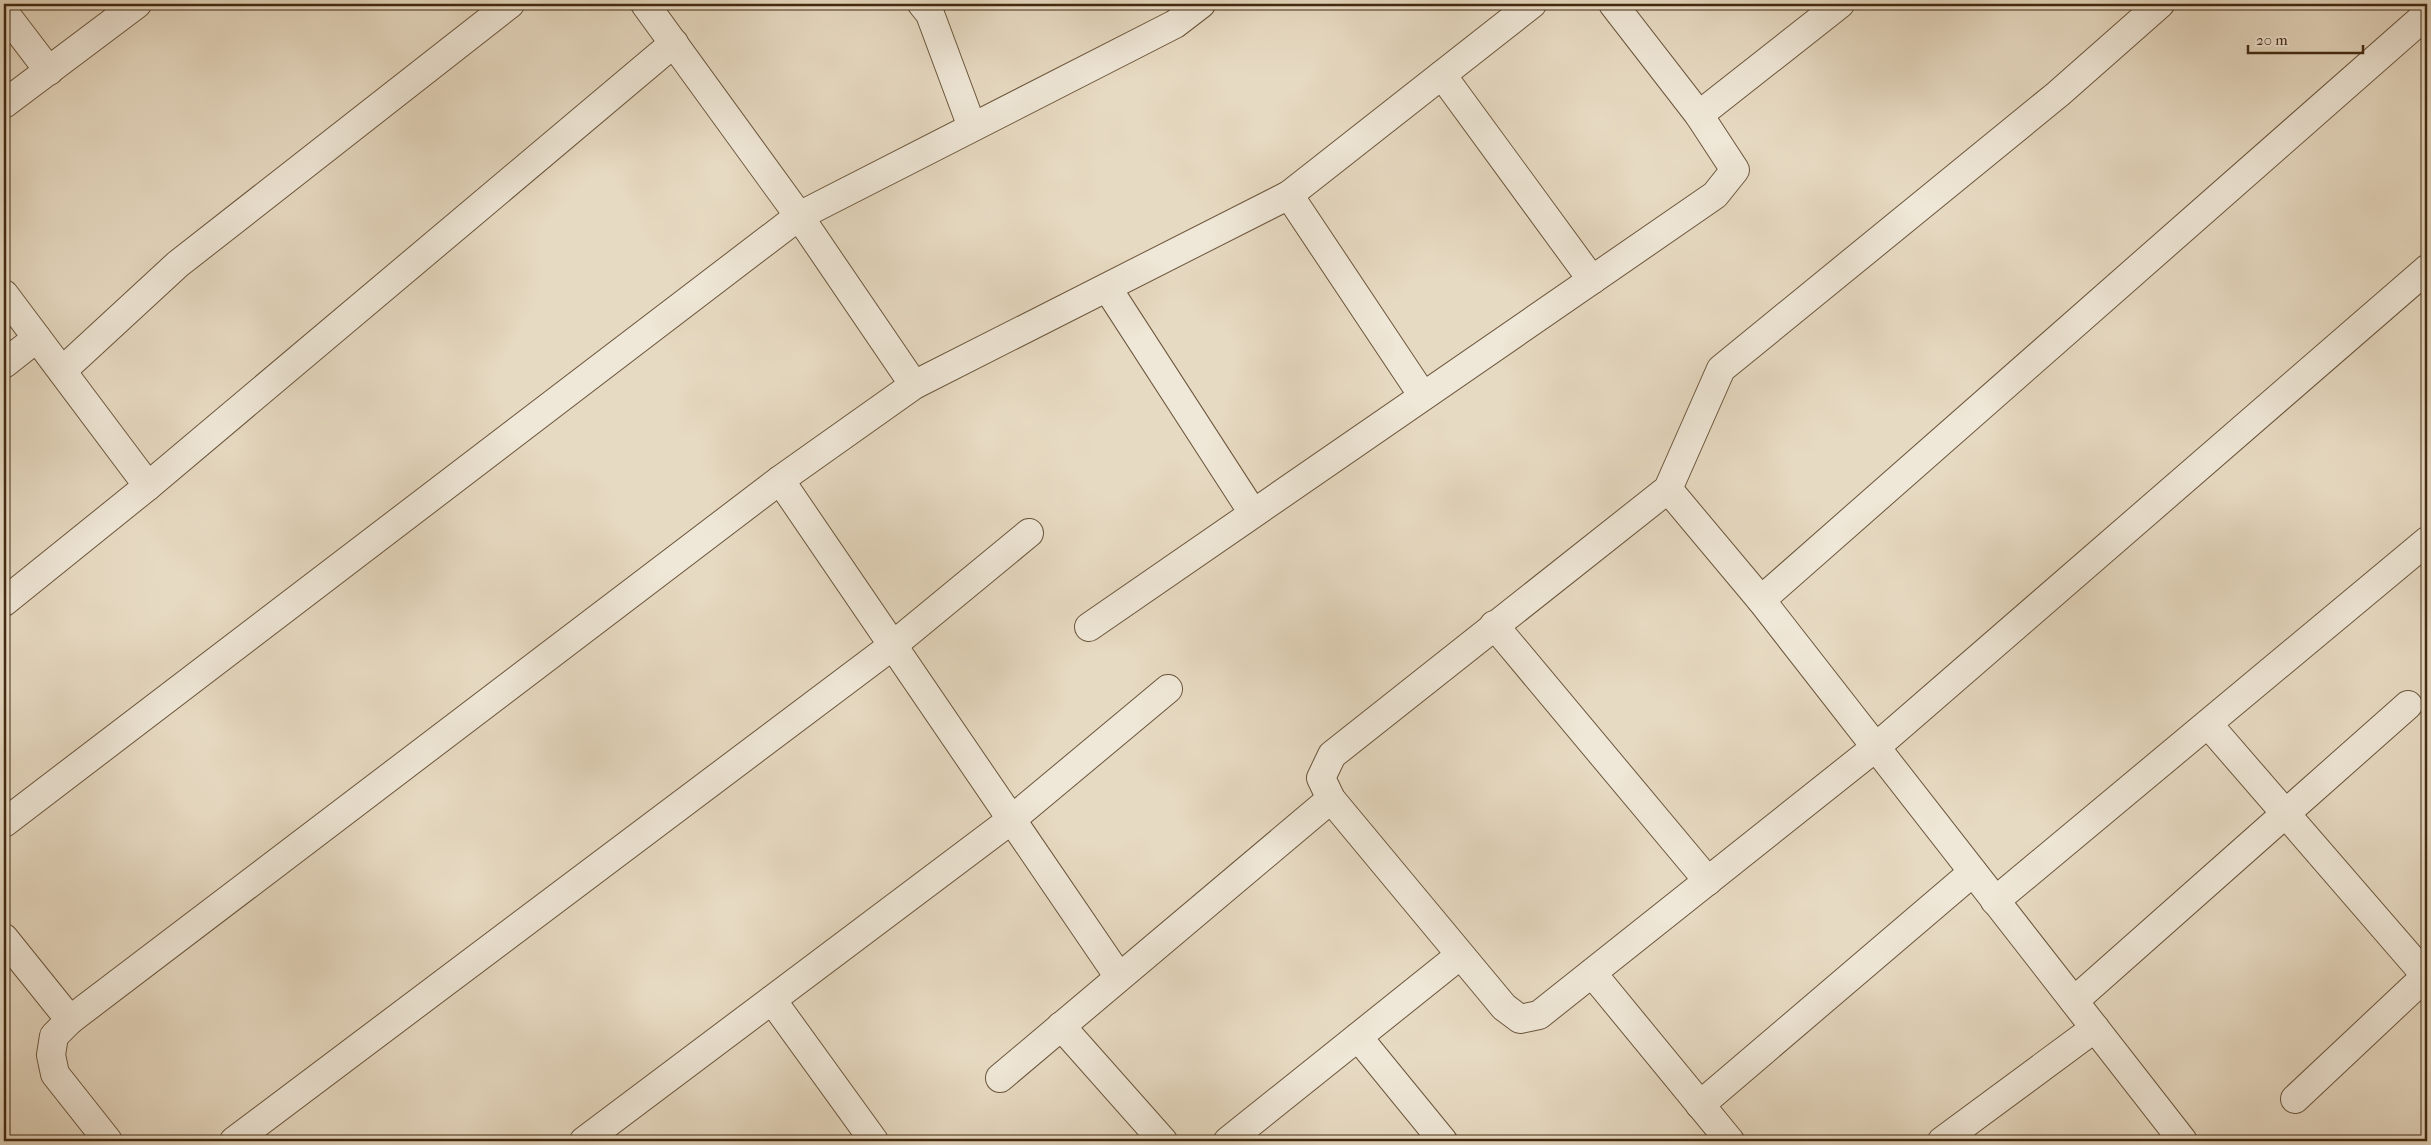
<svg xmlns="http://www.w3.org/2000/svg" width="2431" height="1145" viewBox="0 0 2431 1145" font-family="'IM FELL French Canon',serif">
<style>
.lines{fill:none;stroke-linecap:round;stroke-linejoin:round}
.street-casing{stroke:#6b563c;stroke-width:30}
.street{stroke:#efe7d7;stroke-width:28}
</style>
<rect width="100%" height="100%" fill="#e7dac2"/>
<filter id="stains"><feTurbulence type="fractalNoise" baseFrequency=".004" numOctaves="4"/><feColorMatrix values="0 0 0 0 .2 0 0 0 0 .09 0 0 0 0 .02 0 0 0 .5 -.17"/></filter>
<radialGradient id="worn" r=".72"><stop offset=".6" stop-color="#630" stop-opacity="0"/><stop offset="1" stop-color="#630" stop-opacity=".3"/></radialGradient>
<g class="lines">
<defs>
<g id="street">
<path d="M645 4 799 216 914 385"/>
<path d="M922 4 930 14 972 127"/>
<path d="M2160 4 2058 94 1721 369 1668 489 1332 755 1321 778 1331 799 1504 1007 1520 1019 1539 1015 1876 747 2427 269"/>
<path d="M4 12 49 71"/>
<path d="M1442 75 1592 280"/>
<path d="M4 104 137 4"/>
<path d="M1699 115 1840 4"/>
<path d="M1289 195 1423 396"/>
<path d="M1108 289 1253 513"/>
<path d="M4 294 148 486 4 602"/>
<path d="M4 364 37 338"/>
<path d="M62 371 178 264 510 4"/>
<path d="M780 480 1119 977"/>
<path d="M148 486 674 43"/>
<path d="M1668 489 1761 600 2183 1141"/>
<path d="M1761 600 2427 14"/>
<path d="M1494 625 1708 881"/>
<path d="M1089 627 1715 195 1735 170 1699 115 1613 4"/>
<path d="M2208 724 2427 977"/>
<path d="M4 823 799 216 1175 24 1201 4"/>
<path d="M1995 901 2427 541"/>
<path d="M4 938 70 1020"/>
<path d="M1592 973 1730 1141"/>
<path d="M772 1000 874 1141"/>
<path d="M2074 1001 2408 705"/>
<path d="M1061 1026 1163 1141"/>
<path d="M1358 1037 1443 1141"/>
<path d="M1000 1078 1331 799"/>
<path d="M2295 1099 2427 975"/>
<path d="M1700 1105 1973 872"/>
<path d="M108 1141 55 1074 51 1055 54 1036 70 1020 780 480 914 385 1289 195 1532 4"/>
<path d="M234 1141 892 646 1029 533"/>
<path d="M584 1141 1011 820 1168 689"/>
<path d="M1228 1141 1459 956"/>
<path d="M1942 1141 2095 1028"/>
</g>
</defs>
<use href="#street" class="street-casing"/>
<use href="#street" class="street"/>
</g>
<rect width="2431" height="1145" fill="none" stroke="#e7dac2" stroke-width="20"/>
<rect x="5" y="5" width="2421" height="1135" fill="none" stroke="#422a10" stroke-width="2.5"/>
<rect x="10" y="10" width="2411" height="1125" fill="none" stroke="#422a10"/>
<path d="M2248 45v8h115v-8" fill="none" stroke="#422a10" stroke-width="2.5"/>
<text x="2256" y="45" font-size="15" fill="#422a10" stroke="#efe7d7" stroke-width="4" paint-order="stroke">20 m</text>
<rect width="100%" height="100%" filter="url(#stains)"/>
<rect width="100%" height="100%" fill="url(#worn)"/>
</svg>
